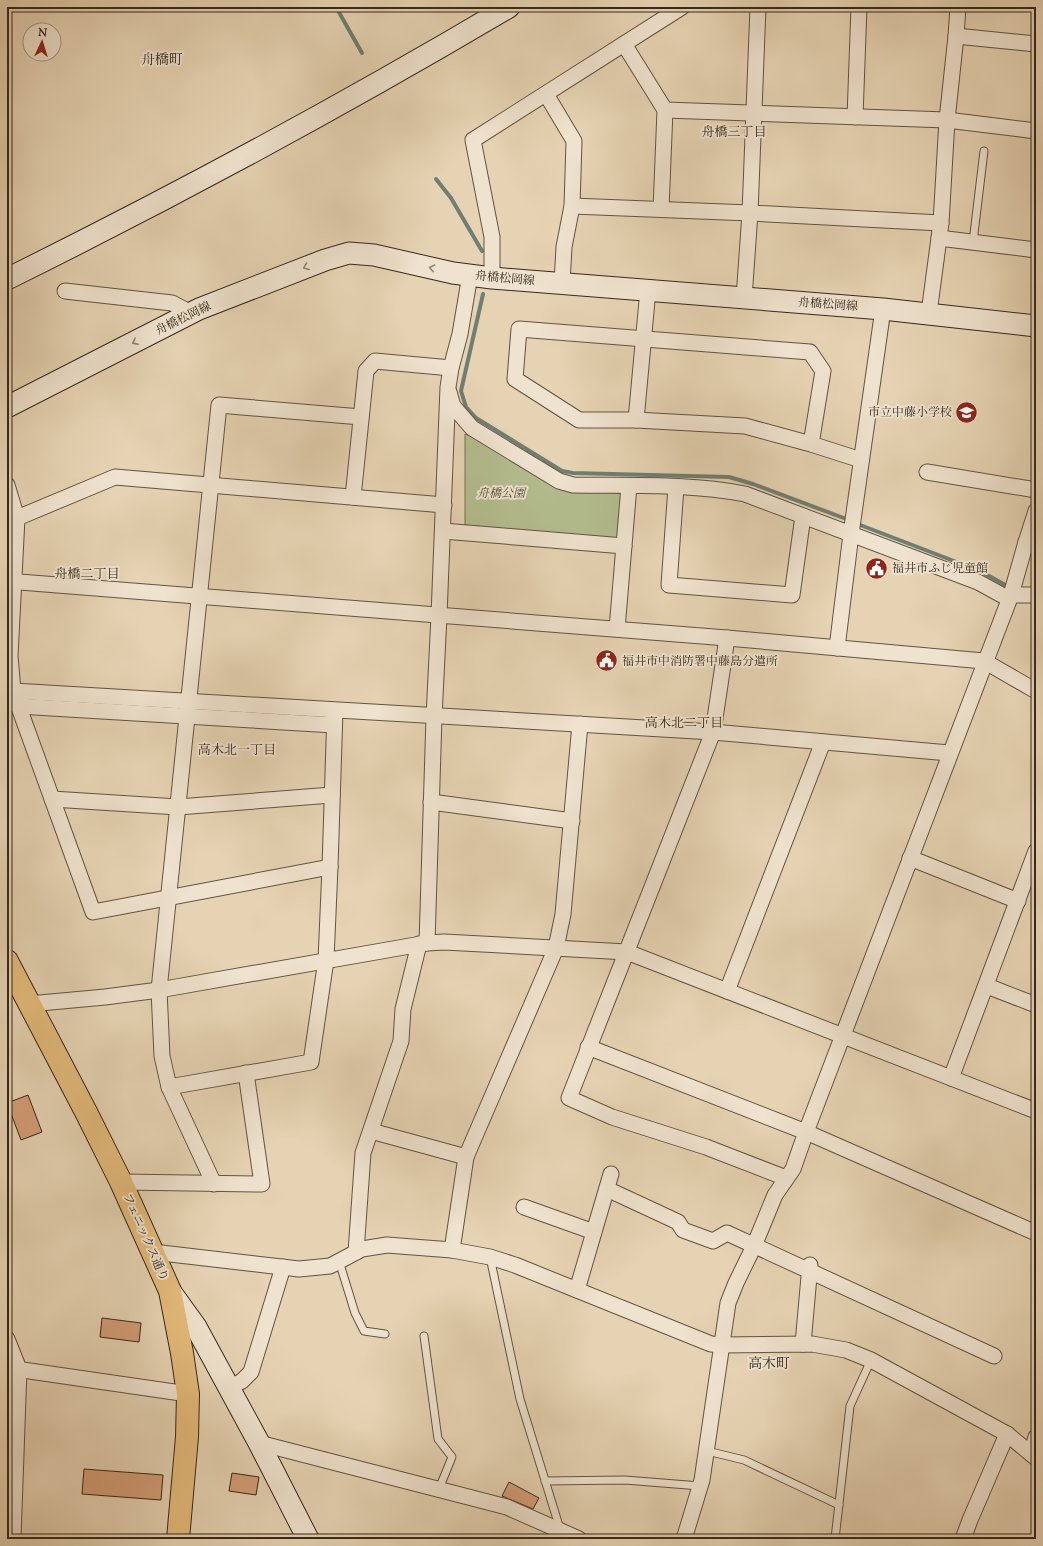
<svg xmlns="http://www.w3.org/2000/svg" width="1043" height="1546" viewBox="0 0 1043 1546" font-family="'Sorts Mill Goudy','Noto Serif JP',serif">
<style>
.green{fill:#b3bd8e;stroke:#747255}
.lines{fill:none;stroke-linecap:round;stroke-linejoin:round}
.stream{stroke:#707e73;stroke-width:4}
.building{fill:#d49e77;stroke:#36281c}
.lane-casing{stroke:#625342;stroke-width:9}
.street-casing{stroke:#625342;stroke-width:17}
.secondary-casing{stroke:#36281c;stroke-width:23}
.primary-casing{stroke:#36281c;stroke-width:24}
.lane{stroke:#efe2ce;stroke-width:7}
.street{stroke:#efe2ce;stroke-width:15}
.secondary{stroke:#efe2ce;stroke-width:21}
.primary{stroke:#e3ba7a;stroke-width:22}
.oneway{stroke:#928575}
.labels{text-anchor:middle;stroke-width:4;stroke-linejoin:round;paint-order:stroke}
.street-label{font-size:12px;fill:#36281c;stroke:#efe2ce}
.poi-label{font-size:12px;fill:#36281c;stroke:#efe2ce;text-anchor:start}
.park-label{font-size:12px;font-style:italic;fill:#554d38;stroke:#efe2ce}
.neighbourhood-label{font-size:13px;fill:#36281c;stroke:#efe2ce}
.quarter-label{font-size:14px;fill:#36281c;stroke:#efe2ce}
</style>
<rect width="100%" height="100%" fill="#e6d3b3"/>
<filter id="stains"><feTurbulence type="fractalNoise" baseFrequency=".005" numOctaves="4"/><feColorMatrix values="0 0 0 0 .2 0 0 0 0 .09 0 0 0 0 .02 0 0 0 .5 -.17"/></filter>
<radialGradient id="worn" r=".72"><stop offset=".6" stop-color="#630" stop-opacity="0"/><stop offset="1" stop-color="#630" stop-opacity=".3"/></radialGradient>
<path class="green" d="M465 434 487 442 554 484 622 494 619 541 465 525Z"/>
<g class="lines">
<g class="stream">
<path d="M336 7 362 53"/>
<path d="M436 179 451 198 482 251"/>
<path d="M483 294 461 391 466 407 476 418 562 471 573 473 729 477 753 484 849 520"/>
<path d="M855 523 980 571 1009 587"/>
</g>
</g>
<g class="building">
<path d="M28 1095 42 1132 21 1140 7 1103Z"/>
<path d="M102 1318 141 1323 139 1342 100 1337Z"/>
<path d="M84 1469 163 1475 161 1500 82 1494Z"/>
<path d="M232 1473 259 1477 256 1495 229 1491Z"/>
<path d="M509 1482 539 1498 533 1509 502 1496Z"/>
</g>
<g class="lines">
<defs>
<g id="lane">
<path d="M973 242 984 151"/>
<path d="M490 1257 520 1399 560 1529 559 1539"/>
<path d="M339 1261 355 1313 364 1331 385 1334"/>
<path d="M424 1336 438 1439 452 1457 439 1489"/>
<path d="M707 1451 744 1460 839 1505"/>
<path d="M545 1481 625 1480 700 1486"/>
<path d="M835 1539 850 1406 871 1360"/>
</g>
<g id="street">
<path d="M956 36 1036 44"/>
<path d="M624 44 665 110 661 209"/>
<path d="M546 94 574 141 572 206 564 247 562 283"/>
<path d="M665 110 947 120 1036 131"/>
<path d="M855 117 859 7"/>
<path d="M572 206 750 213 941 223"/>
<path d="M939 238 1036 250"/>
<path d="M492 278V237L473 140 682 7"/>
<path d="M65 291 172 303 191 313"/>
<path d="M744 298 750 213 758 7"/>
<path d="M929 313 941 223 947 120 956 36 958 7"/>
<path d="M449 392 453 406 472 428 559 481 573 485C630 486 689 483 745 494L978 582 1009 599"/>
<path d="M636 420 648 290"/>
<path d="M811 444 823 371 810 352 519 329 515 379 579 420H636L745 426 811 444 861 460"/>
<path d="M927 472 1036 490"/>
<path d="M7 485 17 518"/>
<path d="M676 487 669 585 792 595 803 516"/>
<path d="M353 497 366 371 375 361 451 368"/>
<path d="M443 531 624 546"/>
<path d="M1026 542 1036 511"/>
<path d="M7 581 727 638 984 661 1036 691"/>
<path d="M1011 595H1036"/>
<path d="M617 629 629 486"/>
<path d="M727 638 713 732 569 1098 612 1117 706 1147 786 1178"/>
<path d="M837 648 851 534 883 309"/>
<path d="M13 691 713 732 949 753"/>
<path d="M18 706 334 725"/>
<path d="M52 799 178 807 332 795"/>
<path d="M431 802 572 821"/>
<path d="M910 858 1018 901"/>
<path d="M330 867 93 912 13 691 10 656 17 518 115 477 444 505"/>
<path d="M427 943 434 717 439 616 448 387 451 368 460 334 470 275"/>
<path d="M987 986 1036 1005"/>
<path d="M727 991 823 742"/>
<path d="M29 1004 105 997 159 990 427 943 444 942 627 952 1036 1111"/>
<path d="M588 1047 806 1132 1036 1233"/>
<path d="M951 1078 1036 851"/>
<path d="M169 1087 311 1062 326 960 330 867 335 711"/>
<path d="M371 1131 466 1157"/>
<path d="M121 1182 262 1184 246 1073"/>
<path d="M214 1184 169 1087 162 1056 159 990 219 405 361 417"/>
<path d="M607 1189 678 1222 683 1230 713 1241 727 1233 994 1356"/>
<path d="M524 1207 594 1232"/>
<path d="M452 1250 466 1157 556 948 563 914 580 724"/>
<path d="M153 1252 299 1269 330 1266 362 1249 387 1245 452 1250 490 1257 515 1265 711 1344 721 1345 812 1344 846 1350 871 1360 1007 1434 1036 1458"/>
<path d="M356 1252 363 1153 401 1041 403 1009 419 944"/>
<path d="M577 1290 611 1174"/>
<path d="M7 1339 19 1369 13 1539"/>
<path d="M803 1344 810 1265"/>
<path d="M9 1368 188 1394"/>
<path d="M229 1388 242 1381 251 1372 283 1267"/>
<path d="M259 1443 507 1507 579 1539"/>
<path d="M1031 1454 1036 1437"/>
<path d="M684 1539 702 1480 728 1303 736 1283 754 1246 775 1195 793 1169 806 1132 1011 595 1026 542 1036 541"/>
<path d="M963 1539 970 1520 1007 1434"/>
</g>
<g id="secondary">
<path d="M7 279C177 195 345 104 509 7"/>
<path d="M7 407 199 309 325 260 349 253 374 255 453 273 492 278 883 309 1036 326"/>
<path d="M170 1291 196 1327 259 1443 308 1539"/>
</g>
<path id="primary" d="M7 961 86 1112 121 1182 170 1291 182 1353 188 1394 187 1437 178 1539"/>
</defs>
<use href="#lane" class="lane-casing"/>
<use href="#street" class="street-casing"/>
<use href="#secondary" class="secondary-casing"/>
<use href="#primary" class="primary-casing"/>
<use href="#lane" class="lane"/>
<use href="#street" class="street"/>
<use href="#secondary" class="secondary"/>
<use href="#primary" class="primary"/>
</g>
<defs><path id="oneway-chevron" d="M-2-3.5L2.5 0L-2 3.5" fill="none" stroke-width="1.6" stroke-linecap="round" stroke-linejoin="round"/></defs>
<g class="oneway">
<use href="#oneway-chevron" transform="translate(306 267) rotate(159)"/>
<use href="#oneway-chevron" transform="translate(432 268) rotate(-167)"/>
<use href="#oneway-chevron" transform="translate(135 342) rotate(153)"/>
</g>
<defs>
<symbol id="school-disc" viewBox="-11 -11 22 22"><circle r="9.5" fill="#8f2418" stroke="#efe2ce"/><path d="M0-5L7-2L0 1L-7-2ZM-4 1L0 2.5L4 1V4Q0 6-4 4Z" fill="#fff"/></symbol>
<symbol id="civic-disc" viewBox="-11 -11 22 22"><circle r="9.5" fill="#8f2418" stroke="#efe2ce"/><path d="M-.6-6.5H3V-4.5H.6V-3L4-1V1h2V6H-6V1h2V-1L-.6-3ZM-1.2 2.5V6h2.4V2.5Z" fill="#fff"/></symbol>
</defs>
<g fill-rule="evenodd">
<use href="#school-disc" x="954" y="400" width="25" height="25"/>
<use href="#civic-disc" x="864" y="556" width="25" height="25"/>
<use href="#civic-disc" x="594" y="648" width="25" height="25"/>
</g>
<g class="labels">
<g class="street-label">
<text transform="translate(505 278) rotate(5)" y="4">舟橋松岡線</text>
<text transform="translate(828 304) rotate(4)" y="4">舟橋松岡線</text>
<text transform="translate(183 318) rotate(-26)" y="4">舟橋松岡線</text>
<text transform="translate(146 1237) rotate(66)" y="4">フェニックス通り</text>
</g>
<g class="poi-label">
<text x="952" y="416" text-anchor="end">市立中藤小学校</text>
<text x="892" y="572">福井市ふじ児童館</text>
<text x="622" y="665">福井市中消防署中藤島分遣所</text>
</g>
<g class="park-label">
<text x="501" y="497">舟橋公園</text>
</g>
<g class="neighbourhood-label">
<text x="734" y="136">舟橋三丁目</text>
<text x="87" y="578">舟橋二丁目</text>
<text x="684" y="727">高木北二丁目</text>
<text x="237" y="754">高木北一丁目</text>
</g>
<g class="quarter-label">
<text x="162" y="64">舟橋町</text>
<text x="769" y="1368">高木町</text>
</g>
</g>
<rect width="1043" height="1546" fill="none" stroke="#e6d3b3" stroke-width="24"/>
<rect x="8" y="8" width="1027" height="1530" fill="none" stroke="#36281c" stroke-width="2"/>
<rect x="12" y="12" width="1019" height="1522" fill="none" stroke="#36281c"/>
<g transform="translate(42 42) rotate(4)"><circle r="19" fill="#efe2ce" stroke="#a59887"/>
<path d="M0-3L7 15L0 10L-7 15Z" fill="#8f2418"/>
<text y="-6" font-size="11" font-weight="bold" text-anchor="middle" fill="#36281c">N</text>
</g>
<rect width="100%" height="100%" filter="url(#stains)"/>
<rect width="100%" height="100%" fill="url(#worn)"/>
</svg>
